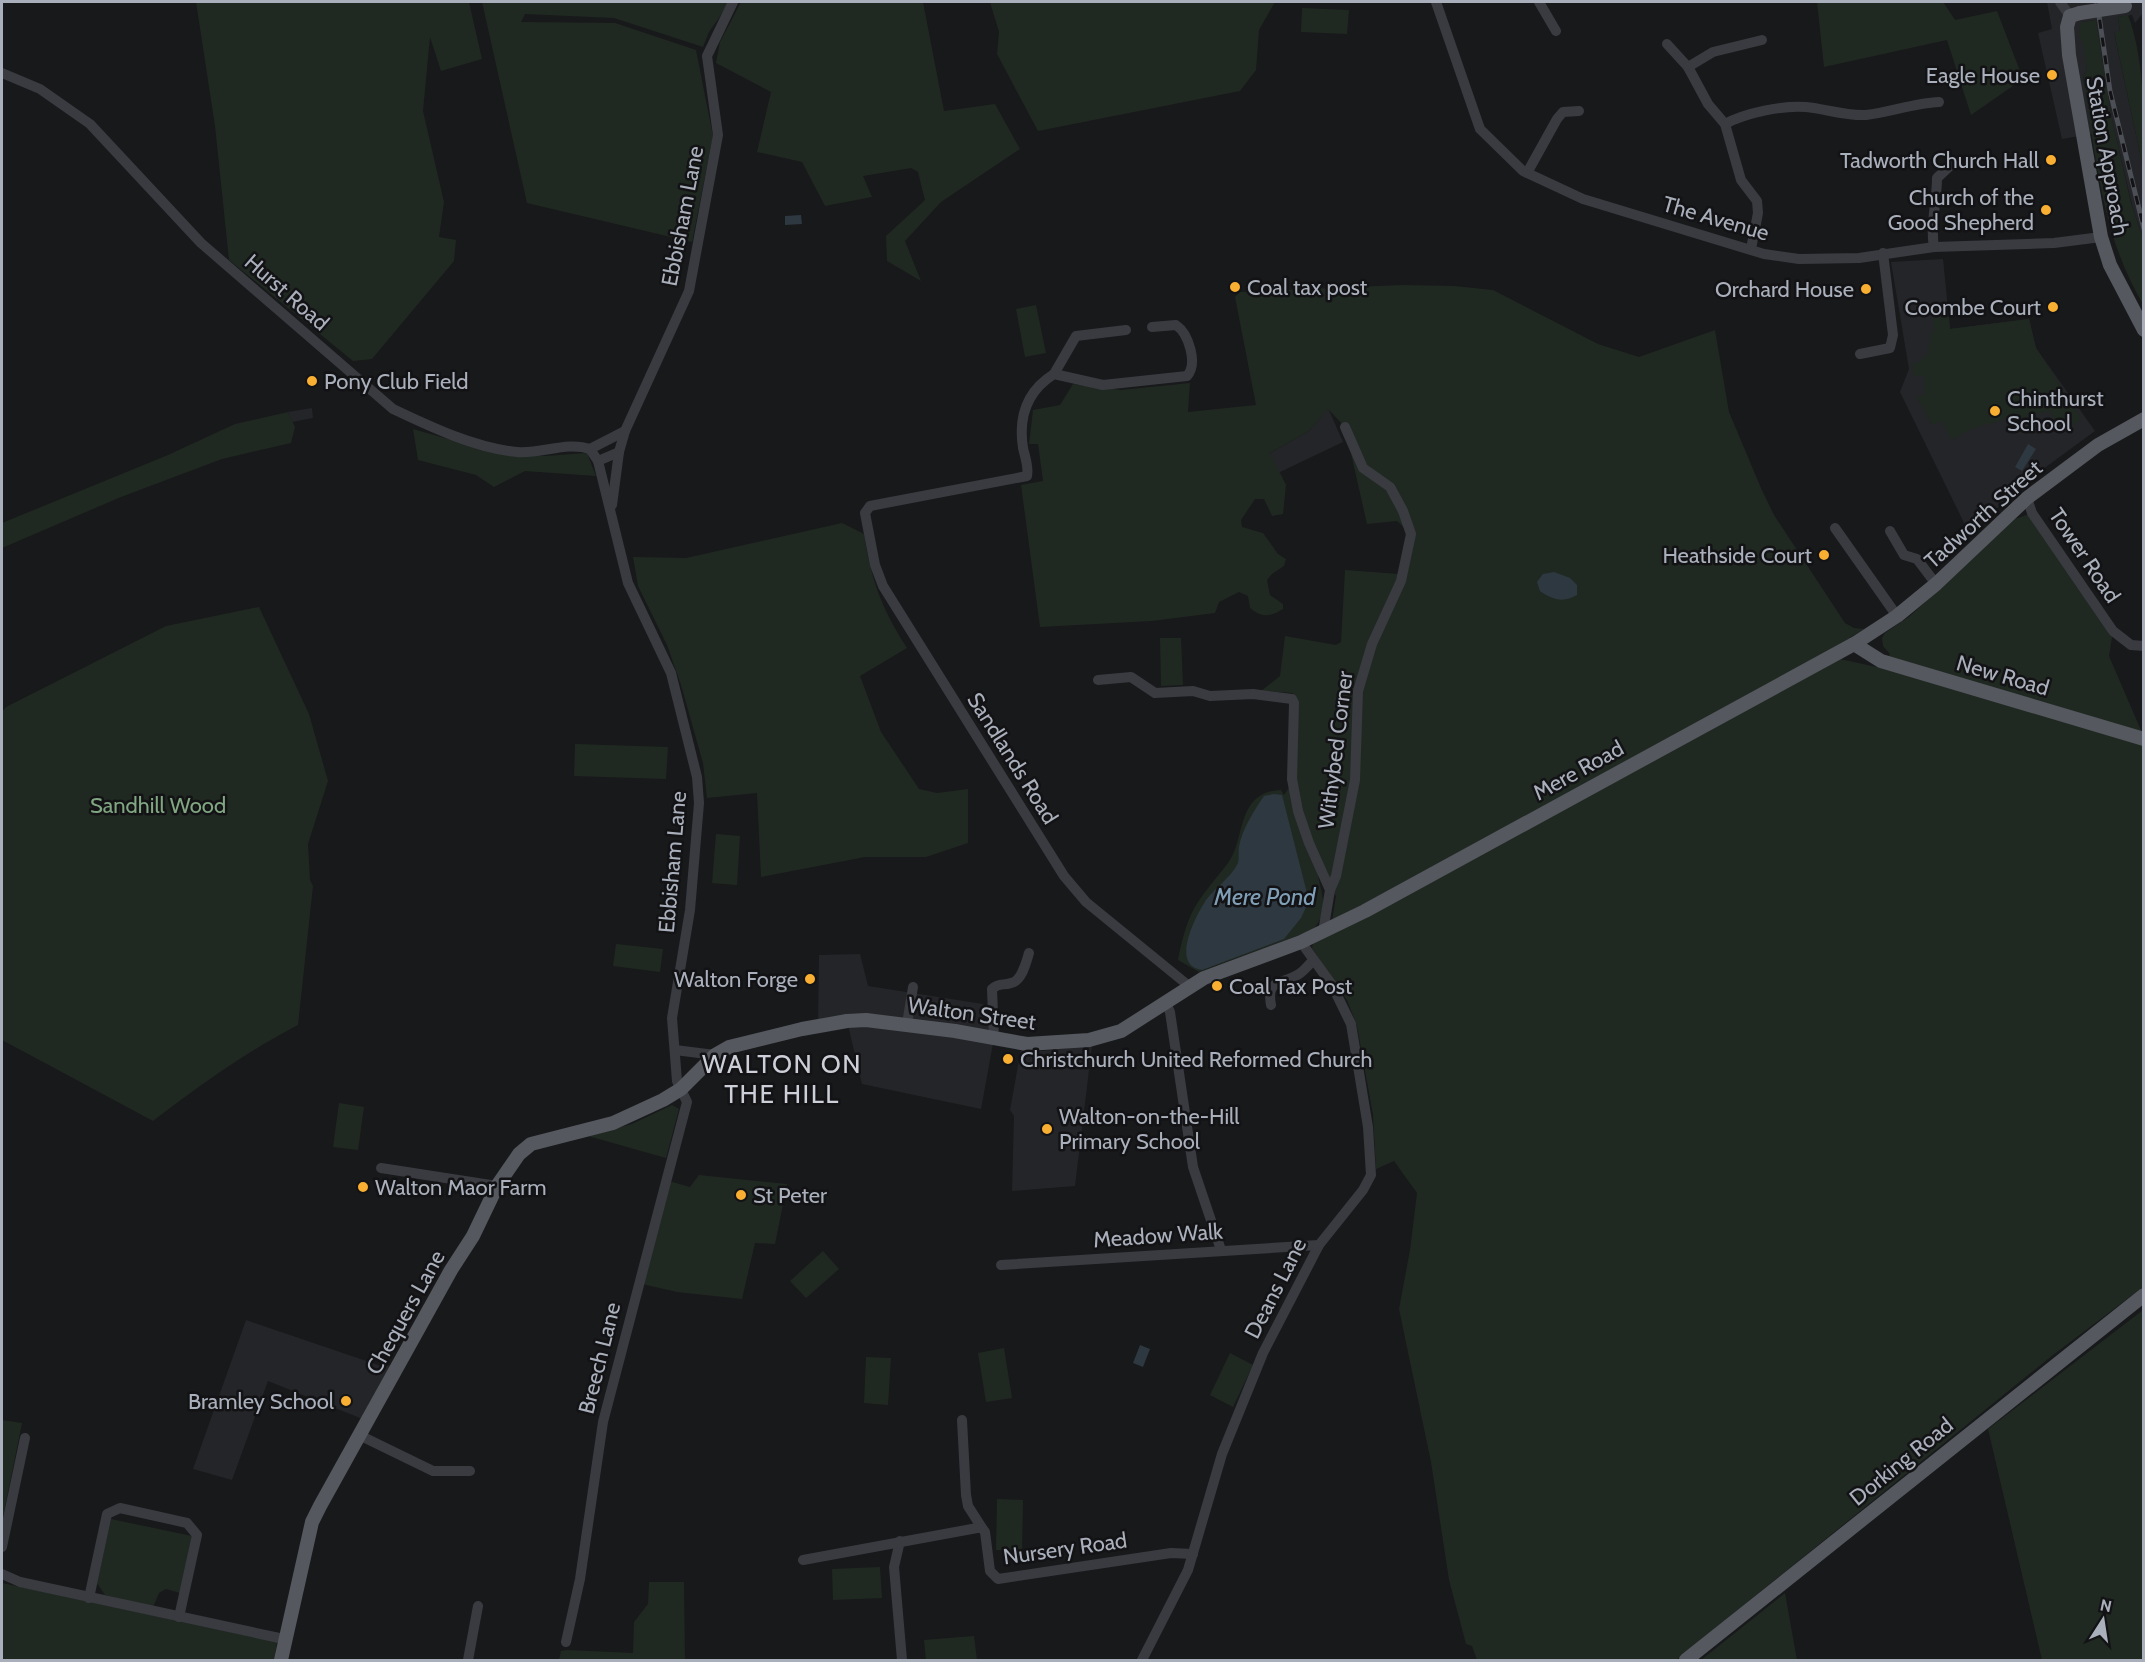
<svg xmlns="http://www.w3.org/2000/svg" width="2145" height="1662" viewBox="0 0 2145 1662" font-family="Cabin,sans-serif">
<style>
.built{fill:#242528}
.green{fill:#202921}
.water{fill:#2e3840}
.lines{fill:none;stroke-linecap:round;stroke-linejoin:round}
.minor{stroke:#393b40;stroke-width:10}
.major{stroke:#55585f;stroke-width:14}
.rail-casing{stroke:#4c4f55;stroke-width:5}
.rail{stroke:#131316;stroke-width:3;stroke-dasharray:9;stroke-linecap:butt}
.major-bridge{stroke:#55585f;stroke-width:14}
.poi-dot{fill:#f9af32;stroke:#131316;stroke-width:2}
.labels{text-anchor:middle;stroke-width:5;stroke-linejoin:round;paint-order:stroke}
.poi-label{font-size:22px;fill:#aab0bb;stroke:#131316;text-anchor:end}
.street-label{font-size:22px;fill:#aab0bb;stroke:#131316}
.park-label{font-size:22px;fill:#81a782;stroke:#131316}
.water-label{font-size:24px;font-style:italic;fill:#80a0b7;stroke:#131316}
.quarter-label{font-size:26px;letter-spacing:1.5px;fill:#cccfd7;stroke:#131316}
</style>
<rect width="100%" height="100%" fill="#18191b"/>
<g class="built">
<path d="M2047 2H2143V13L2135 23 2132 15 2118 17 2120 31 2114 33 2143 167V239L2132 205 2112 119 2096 20 2082 22 2087 71 2083 76 2092 134 2062 139 2038 33 2052 29Z"/>
<path d="M1943 259 1950 329 2029 319 2036 348 2095 431 2020 486 1970 535 1900 392 1909 369 1891 262Z"/>
<path d="M312 408 313 418 292 422 288 412Z"/>
<path d="M1328 408 1343 442 1278 473 1270 453 1309 431Z"/>
<path d="M860 954 868 986 983 1004 994 1038 981 1109 862 1084 847 1021 818 1027 819 955Z"/>
<path d="M1092 1045 1075 1186 1012 1191 1014 1116 1010 1110 1021 1049 1042 1051Z"/>
<path d="M246 1320 381 1366 395 1365 365 1420 268 1381 232 1480 193 1469Z"/>
</g>
<g class="green">
<path d="M196 2H469L482 59 441 71 430 37 423 111 444 202 439 237 456 240 454 261 372 359 353 361 229 260 215 126Z"/>
<path d="M482 2H730L709 32 703 47 614 18 525 14 521 22 615 23 696 50 713 136 692 242 527 203Z"/>
<path d="M741 2H923L944 111 995 104 1020 149 941 202 905 241 921 281 887 261 886 236 925 200 918 172 911 168 863 176 872 197 825 206 802 162 757 152 771 92 716 63 720 42Z"/>
<path d="M990 2H1275L1259 30 1256 70 1240 91 1038 131 997 54 999 32Z"/>
<path d="M1817 2H1943L1955 20 1997 11 2023 79 1971 115 1947 40 1824 67Z"/>
<path d="M1302 8 1349 10 1347 34 1301 32Z"/>
<path d="M2128 15C2145 60 2144 118 2143 167L2114 32 2120 31 2118 17Z"/>
<path d="M2096 20 2112 119 2131 203 2143 239V304C2104 239 2097 166 2085 91L2083 76 2087 71 2082 42 2078 34 2082 22Z"/>
<path d="M1401 285 1454 286 1493 290 1598 344 1639 357 1715 330 1729 412 1761 488 1774 515 1845 623 1854 628 1864 629 1824 654 1332 921 1336 896 1317 870C1320 891 1331 909 1313 930L1199 972 1178 960C1189 907 1196 904 1228 863 1246 840 1235 792 1281 790L1284 795 1295 779 1298 708 1293 693 1261 691 1280 676 1285 636 1336 645 1341 642 1345 570 1399 574 1411 534 1397 521 1367 524 1345 427 1328 409 1309 431 1270 453 1286 485 1283 514 1272 516 1264 499H1255L1241 520 1242 527 1263 533 1278 554 1286 559 1284 566 1272 574 1267 580 1270 595 1283 604V609C1270 617 1262 618 1250 608L1248 596 1239 592 1219 602 1215 613 1152 621 1040 627 1021 485 1043 481 1038 444H1029L1033 410 1060 405 1073 384 1121 390 1190 383 1188 412 1256 405 1235 297 1240 292Z"/>
<path d="M1036 305 1046 353 1025 357 1016 309Z"/>
<path d="M1949 316 1950 329 2029 319 2036 348 2082 419 2063 432 2049 411 2014 420 2016 429 2014 430 2010 418 1974 428 1951 440 1942 421 1932 425 1916 396 1925 395 1923 375 1914 376 1912 363H1918L1928 353 1931 333 1934 332 1933 318Z"/>
<path d="M288 412 295 427 291 443 222 459 121 497 2 548V523L168 455 235 424Z"/>
<path d="M413 429 501 454 545 456 587 453 596 476 525 471 494 487 476 475 418 460Z"/>
<path d="M2032 513 2113 631 2109 656 2143 735V1287L2053 1355 1676 1660H1477L1472 1646 1466 1644 1449 1580 1431 1462 1399 1309 1410 1250 1417 1193 1394 1161 1376 1169 1373 1115 1357 1026 1347 1000 1312 948 1313 944 1840 659 1881 668 1890 654 1883 646 1882 638 1885 633 1910 616 2015 519Z"/>
<path d="M842 523 864 534C871 580 882 609 907 648L860 676 881 732 919 789 937 793 968 789V843L926 857H865L761 877 757 793 707 798 703 763 681 685 667 645 638 586 633 557 686 558Z"/>
<path d="M259 607 309 714 328 781 308 844 310 880 313 886 298 1025C246 1052 200 1085 153 1121L2 1040V712L6 707 166 626Z"/>
<path d="M1160 638H1181L1183 685 1161 686Z"/>
<path d="M575 744 668 747 666 779 574 776Z"/>
<path d="M716 834 740 836 737 885 712 883Z"/>
<path d="M616 944 663 949 660 972 613 966Z"/>
<path d="M339 1103 364 1107 358 1150 333 1147Z"/>
<path d="M672 1105 679 1109 666 1158 588 1136 632 1124Z"/>
<path d="M699 1175 787 1184 775 1244 755 1243 742 1299 677 1292 642 1284 669 1181 690 1187Z"/>
<path d="M823 1251 839 1269 806 1298 790 1281Z"/>
<path d="M2143 1310V1660H2042L1988 1429Z"/>
<path d="M1004 1348 1012 1398 986 1402 978 1353Z"/>
<path d="M1230 1353 1253 1365 1233 1407 1210 1395Z"/>
<path d="M866 1357 891 1358 888 1405 864 1403Z"/>
<path d="M2 1420 22 1423 2 1522Z"/>
<path d="M997 1499 1023 1500 1022 1551 996 1550Z"/>
<path d="M111 1519 192 1536 180 1593 166 1589 159 1593 153 1607 105 1595 97 1583Z"/>
<path d="M880 1567 882 1598 833 1600 832 1569Z"/>
<path d="M649 1582H684L685 1660H559L561 1651 567 1650 633 1653 634 1622 648 1604Z"/>
<path d="M2 1583 277 1642 274 1660H2Z"/>
<path d="M1785 1593 1797 1660H1701Z"/>
<path d="M974 1636 977 1660H926L924 1640Z"/>
</g>
<g class="water">
<path d="M801 215 802 224 785 225V216Z"/>
<path d="M2028 444 2036 449 2022 471 2015 467Z"/>
<path d="M1554 572 1570 578 1577 585V595C1563 603 1553 600 1540 591L1537 582 1543 574Z"/>
<path d="M1274 794 1282 795 1309 901 1301 918 1284 939 1202 970C1170 966 1195 917 1206 900 1215 888 1230 878 1237 865 1240 860 1238 852 1239 847 1242 829 1254 811 1264 796Z"/>
<path d="M1140 1345 1150 1349 1143 1367 1133 1363Z"/>
</g>
<g class="lines">
<g class="minor">
<path d="M1436 2 1480 129 1523 171 1583 199 1764 254 1799 259 1859 258 1934 247 2054 243 2101 237"/>
<path d="M1539 2 1556 31"/>
<path d="M2060 2 2070 16"/>
<path d="M1667 44 1688 67 1708 104 1725 124 1741 180 1757 201 1758 213 1751 249"/>
<path d="M1688 67 1713 52 1762 40"/>
<path d="M2 73 40 89 90 124 201 243 393 409C431 427 475 448 517 452 542 454 567 441 590 449"/>
<path d="M1725 124C1745 113 1783 105 1806 107 1826 109 1845 116 1866 115 1891 112 1914 103 1939 102"/>
<path d="M1527 173 1557 119 1563 112 1579 111"/>
<path d="M1934 247C1930 225 1937 201 1937 178L1952 164 1975 162"/>
<path d="M1152 327 1176 325C1189 334 1198 364 1187 376L1103 385 1054 374C1027 391 1018 416 1023 448 1025 457 1029 467 1027 476L870 506 865 513 875 565 883 586 1064 876 1086 902 1189 986"/>
<path d="M1860 354 1890 348 1893 335 1883 253"/>
<path d="M1054 374 1076 336 1126 330"/>
<path d="M590 449 625 431"/>
<path d="M598 461 619 452"/>
<path d="M2027 498 2032 513 2113 631 2131 645 2144 646"/>
<path d="M612 505 619 452 625 431 689 291 718 135 707 56 733 2"/>
<path d="M1835 528 1897 616"/>
<path d="M1890 531 1904 555 1917 559 1936 584"/>
<path d="M1098 680 1131 677 1155 693 1193 691 1210 696 1253 694 1292 699 1294 703 1292 779 1298 811 1309 843 1330 890 1323 932"/>
<path d="M1330 890 1336 876 1355 780 1358 691 1372 644 1401 581 1411 534 1403 511 1390 487 1363 468 1345 427"/>
<path d="M1165 1001 1170 1012 1193 1167 1221 1250"/>
<path d="M1271 1005C1266 978 1282 985 1299 974 1304 971 1308 965 1313 961"/>
<path d="M907 1024 913 987"/>
<path d="M994 1038 992 989C999 982 1003 986 1011 983 1022 981 1026 963 1029 953"/>
<path d="M675 1050 715 1055"/>
<path d="M381 1168 497 1186"/>
<path d="M1001 1265 1319 1245"/>
<path d="M962 1420 966 1495 968 1506 982 1528"/>
<path d="M359 1435 433 1471H470"/>
<path d="M900 1541 894 1567 902 1660"/>
<path d="M2 1547 25 1438"/>
<path d="M803 1560 977 1528H982L985 1532 990 1571 998 1579 1171 1553 1193 1554"/>
<path d="M2 1574 20 1582 284 1639"/>
<path d="M89 1598 107 1514 120 1508 187 1523 197 1535 179 1617"/>
<path d="M566 1642 580 1579 603 1422 687 1102 677 1081 672 1018 690 910 699 803 697 777 671 673 628 583 598 461 590 449"/>
<path d="M468 1660 478 1606"/>
<path d="M1142 1660 1188 1570 1222 1454 1263 1353 1319 1245 1363 1190 1371 1175 1368 1127 1351 1024 1332 985 1301 942"/>
</g>
<g class="major">
<path d="M2080 13 2070 16 2067 27 2069 55 2101 237 2110 265 2144 330"/>
<path d="M1854 644 1881 661 2144 739"/>
<path d="M281 1660 312 1522 320 1506 451 1270 473 1236 497 1186 519 1154 531 1144 613 1123 663 1100 681 1089 715 1055 729 1047 802 1029 847 1021 866 1020 955 1031 1027 1044 1089 1040 1121 1031 1204 978 1301 942 1365 911 1854 644 1897 616 1936 584 2027 498 2098 445 2144 419"/>
<path d="M1686 1660 2144 1295"/>
</g>
<defs>
<path id="rail" d="M2097 2 2110 91 2144 229"/>
</defs>
<use href="#rail" class="rail-casing"/>
<use href="#rail" class="rail"/>
<path class="major-bridge" d="M2080 13 2125 6"/>
</g>
<g class="poi-dot">
<circle cx="2052" cy="75" r="6"/>
<circle cx="2051" cy="160" r="6"/>
<circle cx="2046" cy="210" r="6"/>
<circle cx="1235" cy="287" r="6"/>
<circle cx="1866" cy="289" r="6"/>
<circle cx="2053" cy="307" r="6"/>
<circle cx="312" cy="381" r="6"/>
<circle cx="1995" cy="411" r="6"/>
<circle cx="1824" cy="555" r="6"/>
<circle cx="810" cy="979" r="6"/>
<circle cx="1217" cy="986" r="6"/>
<circle cx="1008" cy="1059" r="6"/>
<circle cx="1047" cy="1129" r="6"/>
<circle cx="363" cy="1187" r="6"/>
<circle cx="741" cy="1195" r="6"/>
<circle cx="346" cy="1401" r="6"/>
</g>
<g class="labels">
<g class="poi-label">
<text x="2040" y="83">Eagle House</text>
<text x="2039" y="168">Tadworth Church Hall</text>
<text x="2034" y="205">Church of the<tspan x="2034" dy="25">Good Shepherd</tspan></text>
<text x="1247" y="295" text-anchor="start">Coal tax post</text>
<text x="1854" y="297">Orchard House</text>
<text x="2041" y="315">Coombe Court</text>
<text x="324" y="389" text-anchor="start">Pony Club Field</text>
<text x="2007" y="406" text-anchor="start">Chinthurst<tspan x="2007" dy="25">School</tspan></text>
<text x="1812" y="563">Heathside Court</text>
<text x="798" y="987">Walton Forge</text>
<text x="1229" y="994" text-anchor="start">Coal Tax Post</text>
<text x="1020" y="1067" text-anchor="start">Christchurch United Reformed Church</text>
<text x="1059" y="1124" text-anchor="start">Walton-on-the-Hill<tspan x="1059" dy="25">Primary School</tspan></text>
<text x="375" y="1195" text-anchor="start">Walton Maor Farm</text>
<text x="753" y="1203" text-anchor="start">St Peter</text>
<text x="334" y="1409">Bramley School</text>
</g>
<g class="street-label">
<text transform="translate(2108 156) rotate(80)" y="8">Station Approach</text>
<text transform="translate(682 216) rotate(-79)" y="8">Ebbisham Lane</text>
<text transform="translate(1716 218) rotate(16)" y="8">The Avenue</text>
<text transform="translate(287 292) rotate(41)" y="8">Hurst Road</text>
<text transform="translate(1983 514) rotate(-42)" y="8">Tadworth Street</text>
<text transform="translate(2085 555) rotate(56)" y="8">Tower Road</text>
<text transform="translate(2003 675) rotate(16)" y="8">New Road</text>
<text transform="translate(1335 750) rotate(-83)" y="8">Withybed Corner</text>
<text transform="translate(1013 758) rotate(58)" y="8">Sandlands Road</text>
<text transform="translate(1578 770) rotate(-29)" y="8">Mere Road</text>
<text transform="translate(672 862) rotate(-85)" y="8">Ebbisham Lane</text>
<text transform="translate(972 1013) rotate(8)" y="8">Walton Street</text>
<text transform="translate(1158 1235) rotate(-4)" y="8">Meadow Walk</text>
<text transform="translate(1275 1288) rotate(-63)" y="8">Deans Lane</text>
<text transform="translate(405 1312) rotate(-61)" y="8">Chequers Lane</text>
<text transform="translate(599 1358) rotate(-76)" y="8">Breech Lane</text>
<text transform="translate(1901 1461) rotate(-39)" y="8">Dorking Road</text>
<text transform="translate(1065 1548) rotate(-8)" y="8">Nursery Road</text>
</g>
<g class="park-label">
<text x="158" y="813">Sandhill Wood</text>
</g>
<g class="water-label">
<text x="1265" y="905">Mere Pond</text>
</g>
<g class="quarter-label">
<text x="782" y="1073">WALTON ON<tspan x="782" dy="30">THE HILL</tspan></text>
</g>
</g>
<rect width="2145" height="1662" fill="none" stroke="#aab0bb" stroke-width="6"/>
<g transform="translate(2103 1620) rotate(12)" stroke="#131316" stroke-width="4.5" paint-order="stroke">
<path d="M0-4.5L10 22L0 15L-10 22Z" fill="#aab0bb"/>
<text y="-9" font-size="16" font-weight="bold" text-anchor="middle" fill="#aab0bb">N</text>
</g>
</svg>
